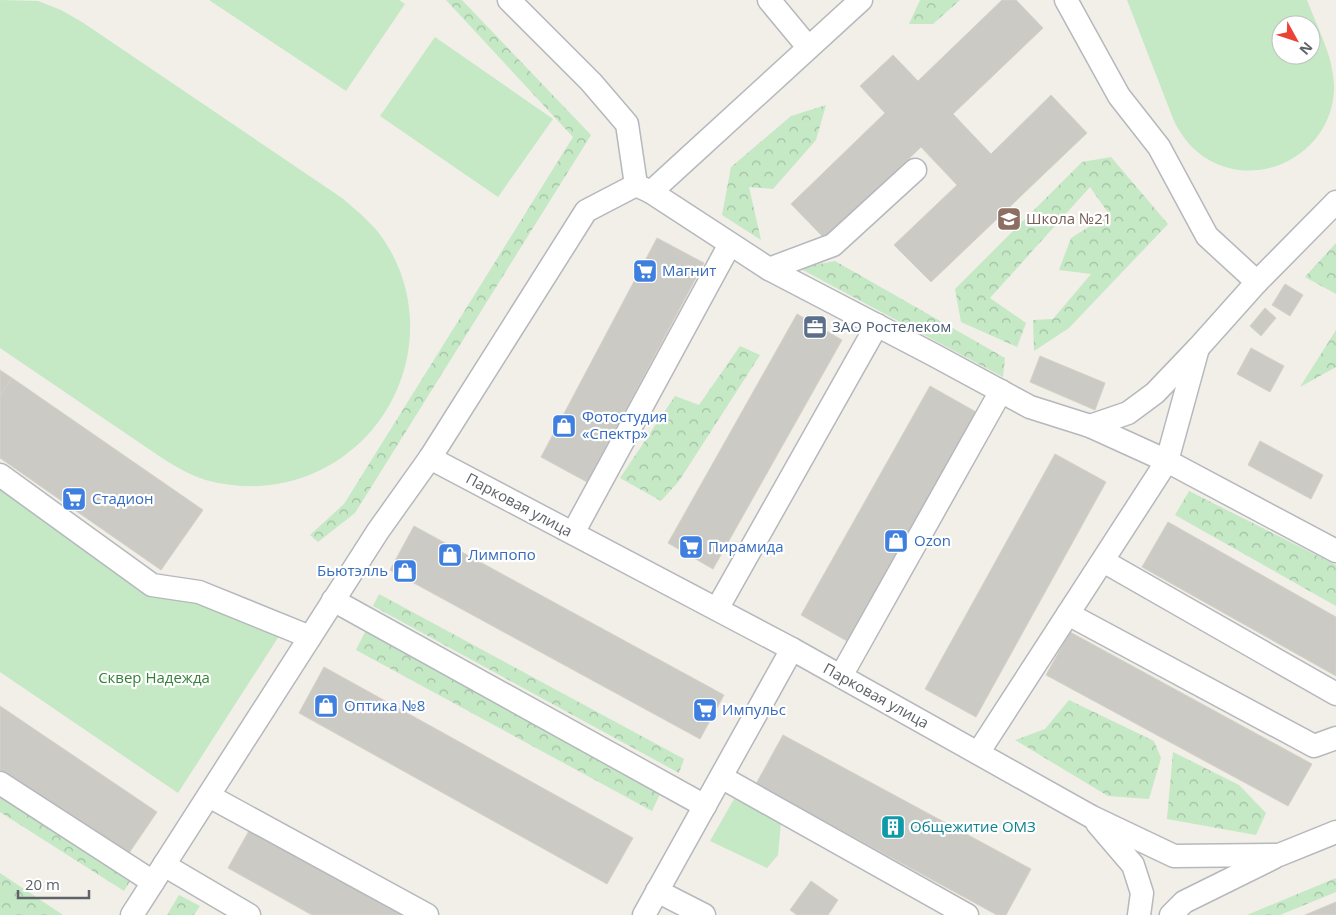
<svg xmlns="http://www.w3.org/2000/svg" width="1336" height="915" viewBox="0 0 1336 915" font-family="'Open Sans',sans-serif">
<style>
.green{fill:#c5e8c5;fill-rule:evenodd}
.forest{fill:url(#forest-crowns)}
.building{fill:#cccac5;stroke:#d6d1c6}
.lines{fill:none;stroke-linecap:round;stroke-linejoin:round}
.minor-casing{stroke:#b5b8bc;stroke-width:25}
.minor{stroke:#fff;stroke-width:22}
.labels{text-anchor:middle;stroke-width:4.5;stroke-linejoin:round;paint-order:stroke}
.education-label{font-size:15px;fill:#785e54;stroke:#fff;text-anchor:start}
.shop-label{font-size:15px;fill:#366cbe;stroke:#fff;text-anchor:start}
.service-label{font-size:15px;fill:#4e5e75;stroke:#fff;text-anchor:start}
.street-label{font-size:15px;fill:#5f6368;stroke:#fff}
.park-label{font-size:15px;fill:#348238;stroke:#fff}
.culture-label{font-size:15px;fill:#0d838f;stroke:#fff;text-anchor:start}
</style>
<defs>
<pattern id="forest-crowns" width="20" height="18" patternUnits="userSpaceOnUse" patternTransform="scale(1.25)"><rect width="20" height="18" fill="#c5e8c5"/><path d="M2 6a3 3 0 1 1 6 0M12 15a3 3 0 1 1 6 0" fill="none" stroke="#a3c0a4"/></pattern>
</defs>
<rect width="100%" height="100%" fill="#f1efe8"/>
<g class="green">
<path d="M0 0 38 1 61 10 82 22 342 198C355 209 367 219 378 232 441 314 407 433 314 473 280 488 241 490 206 480 190 475 176 467 162 458L0 348Z"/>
<path d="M209 0H399L405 4 346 91Z"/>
<path d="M1127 0H1307C1317 27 1334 57 1334 87 1334 150 1264 191 1209 160 1193 151 1182 137 1174 121ZM1281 25H1311V55H1281Z"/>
<path d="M435 37 553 119 498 197 380 116Z"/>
<path d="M0 486 199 600 281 633 178 793 0 672Z"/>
<path d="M734 799 781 822 778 855 767 868 710 841Z"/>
</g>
<g class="forest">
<path d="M446 0H462L591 135 355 513 318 542 310 535 344 504 573 137Z"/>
<path d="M920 0H960L933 24H909Z"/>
<path d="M826 105 816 140 773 189 749 187 761 240 722 215 731 167 791 116Z"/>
<path d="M1111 157 1168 224 1069 328 1034 351 1033 320 1053 319 1091 274 1059 270 1071 238 1109 214 1090 187 990 298 1026 323 1017 347 961 322 955 289 1082 162Z"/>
<path d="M1336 243V294L1305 277Z"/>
<path d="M835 261 1005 358 1003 377 799 268Z"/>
<path d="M1336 330V367L1300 387Z"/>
<path d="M740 346 760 355 679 481 661 501 620 478 675 396 699 405Z"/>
<path d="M1189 491 1336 565V606L1175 515Z"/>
<path d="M379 594 684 759 679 773 373 606Z"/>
<path d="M366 630 661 792 652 811 356 650Z"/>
<path d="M1069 700 1154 741 1161 758 1149 799 1108 796 1015 740 1045 729Z"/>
<path d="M1173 752 1239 785 1266 813 1256 835 1167 819Z"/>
<path d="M0 797 131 880 124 891 0 812Z"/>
<path d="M0 873 63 915H0Z"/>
<path d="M1336 878V892L1280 915H1247Z"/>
<path d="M179 895 200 906 194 915H167Z"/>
</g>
<g class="building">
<path d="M1002 0H1016L1043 28 953 114 991 154 1051 95 1087 133 931 282 894 245 957 185 921 147 825 239 791 204 885 113 860 86 893 55 918 81Z"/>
<path d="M657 238 704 263 587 482 541 457Z"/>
<path d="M1285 284 1303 295 1290 316 1272 305Z"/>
<path d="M1265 308 1276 318 1261 336 1250 326Z"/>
<path d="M797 314 842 340 713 569 668 543Z"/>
<path d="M1251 348 1284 366 1270 392 1237 374Z"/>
<path d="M1040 356 1105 383 1095 410 1030 382Z"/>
<path d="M0 370 12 378 0 395Z"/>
<path d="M12 378 203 510 161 570 0 458V395Z"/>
<path d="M930 386 976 412 847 641 801 615Z"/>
<path d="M1260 441 1323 475 1311 499 1248 465Z"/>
<path d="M1055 454 1106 482 976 717 925 689Z"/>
<path d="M1168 522 1336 617V676L1142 567Z"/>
<path d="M414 526 724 695 700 739 390 570Z"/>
<path d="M1070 632 1312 764 1288 806 1046 675Z"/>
<path d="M324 667 633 838 607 884 299 713Z"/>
<path d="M0 706 157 812 127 856 0 770Z"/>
<path d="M783 735 1031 869 1006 915H997L756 784Z"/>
<path d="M250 829 405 915H312L228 868Z"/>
<path d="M811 881 838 900 828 915H797L790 910Z"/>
<path d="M1336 902V915H1305Z"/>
</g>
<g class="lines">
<defs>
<g id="minor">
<path d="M769 0 808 47"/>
<path d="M1066 0 1119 96 1159 147 1207 236 1257 282"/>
<path d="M638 186 651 192 861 0"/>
<path d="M651 192 769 269 932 354 1030 407 1090 426 1167 461 1336 551"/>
<path d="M769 269 833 245 915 170"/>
<path d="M1090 426 1128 413 1155 393 1198 348 1257 282 1336 202"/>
<path d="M430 458 792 649 1092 817 1174 856 1279 855 1336 832"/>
<path d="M0 475 152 585 199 592 310 637"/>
<path d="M573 533 730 244"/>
<path d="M1103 561 1336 694"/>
<path d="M333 600 705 806"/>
<path d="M717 609 877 325"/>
<path d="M1068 614 1314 746 1336 738"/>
<path d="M841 676 1001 391"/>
<path d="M978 753 1167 461 1198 348"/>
<path d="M721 777 967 915"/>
<path d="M0 783 153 882"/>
<path d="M209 796 427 915"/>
<path d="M1097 823 1133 865 1142 893 1139 915"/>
<path d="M164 865 249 915"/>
<path d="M657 891 704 915"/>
<path d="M132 915 378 531 430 458 586 211 636 185 627 124 591 82 509 0"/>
<path d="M644 915 792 649"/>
<path d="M1171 915 1184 902 1273 858"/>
</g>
</defs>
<use href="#minor" class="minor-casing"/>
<use href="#minor" class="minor"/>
</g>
<defs>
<symbol id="school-square" viewBox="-11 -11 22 22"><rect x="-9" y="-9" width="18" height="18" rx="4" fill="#8d6e63" stroke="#fff"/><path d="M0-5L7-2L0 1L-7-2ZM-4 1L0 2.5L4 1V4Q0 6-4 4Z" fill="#fff"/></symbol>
<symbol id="supermarket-square" viewBox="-11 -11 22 22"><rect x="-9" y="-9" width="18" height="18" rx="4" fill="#3f7fe0" stroke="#fff"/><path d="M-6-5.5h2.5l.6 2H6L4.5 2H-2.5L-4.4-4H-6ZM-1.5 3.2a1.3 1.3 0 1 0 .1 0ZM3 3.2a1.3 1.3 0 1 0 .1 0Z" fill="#fff"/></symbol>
<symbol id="office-square" viewBox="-11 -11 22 22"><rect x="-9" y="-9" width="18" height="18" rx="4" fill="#5c6f8a" stroke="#fff"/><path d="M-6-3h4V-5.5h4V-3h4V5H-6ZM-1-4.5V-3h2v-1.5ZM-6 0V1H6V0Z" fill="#fff"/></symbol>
<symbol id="shop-square" viewBox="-11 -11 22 22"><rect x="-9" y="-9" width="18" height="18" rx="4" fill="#3f7fe0" stroke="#fff"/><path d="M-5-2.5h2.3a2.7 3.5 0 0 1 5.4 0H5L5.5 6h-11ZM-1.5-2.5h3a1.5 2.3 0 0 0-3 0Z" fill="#fff"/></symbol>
<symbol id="building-square" viewBox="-11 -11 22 22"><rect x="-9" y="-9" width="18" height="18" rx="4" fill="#0f9aa8" stroke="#fff"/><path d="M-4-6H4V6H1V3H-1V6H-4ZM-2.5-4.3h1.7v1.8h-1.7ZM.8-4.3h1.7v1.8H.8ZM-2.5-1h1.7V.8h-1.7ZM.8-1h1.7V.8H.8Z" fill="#fff"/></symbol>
</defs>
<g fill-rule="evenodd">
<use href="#school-square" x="995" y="205" width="28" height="28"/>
<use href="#supermarket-square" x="631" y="257" width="28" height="28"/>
<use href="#office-square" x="801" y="313" width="28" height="28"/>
<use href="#shop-square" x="550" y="412" width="28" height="28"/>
<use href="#supermarket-square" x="60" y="485" width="28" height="28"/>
<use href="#shop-square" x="882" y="527" width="28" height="28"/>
<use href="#supermarket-square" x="677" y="533" width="28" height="28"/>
<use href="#shop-square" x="436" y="541" width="28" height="28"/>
<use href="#shop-square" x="391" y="557" width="28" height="28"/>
<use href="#shop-square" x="312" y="692" width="28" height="28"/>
<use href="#supermarket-square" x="691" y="696" width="28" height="28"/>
<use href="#building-square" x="879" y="813" width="28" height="28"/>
</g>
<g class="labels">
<g class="education-label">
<text x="1026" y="224">Школа №21</text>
</g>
<g class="shop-label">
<text x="662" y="276">Магнит</text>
<text x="582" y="422">Фотостудия<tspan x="582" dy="17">«Спектр»</tspan></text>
<text x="92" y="504">Стадион</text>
<text x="914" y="546">Ozon</text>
<text x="708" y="552">Пирамида</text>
<text x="468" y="560">Лимпопо</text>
<text x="388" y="576" text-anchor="end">Бьютэлль</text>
<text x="344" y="711">Оптика №8</text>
<text x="722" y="715">Импульс</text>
</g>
<g class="service-label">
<text x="832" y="332">ЗАО Ростелеком</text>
</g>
<g class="street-label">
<text transform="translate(519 505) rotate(28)" y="5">Парковая улица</text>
<text transform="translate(876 696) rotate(29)" y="5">Парковая улица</text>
</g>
<g class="park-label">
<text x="154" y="683">Сквер Надежда</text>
</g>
<g class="culture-label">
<text x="910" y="832">Общежитие ОМЗ</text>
</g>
</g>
<g transform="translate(1296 40) rotate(130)"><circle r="24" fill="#ffffff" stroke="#bfc1c3"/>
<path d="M0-4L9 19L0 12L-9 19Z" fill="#ea4335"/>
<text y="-8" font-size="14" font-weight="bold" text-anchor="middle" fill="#5f6368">N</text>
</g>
<path d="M18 890v8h71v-8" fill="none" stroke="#5f6368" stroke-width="2.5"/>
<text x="25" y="890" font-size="15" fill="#5f6368" stroke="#ffffff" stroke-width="4" paint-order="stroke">20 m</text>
</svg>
